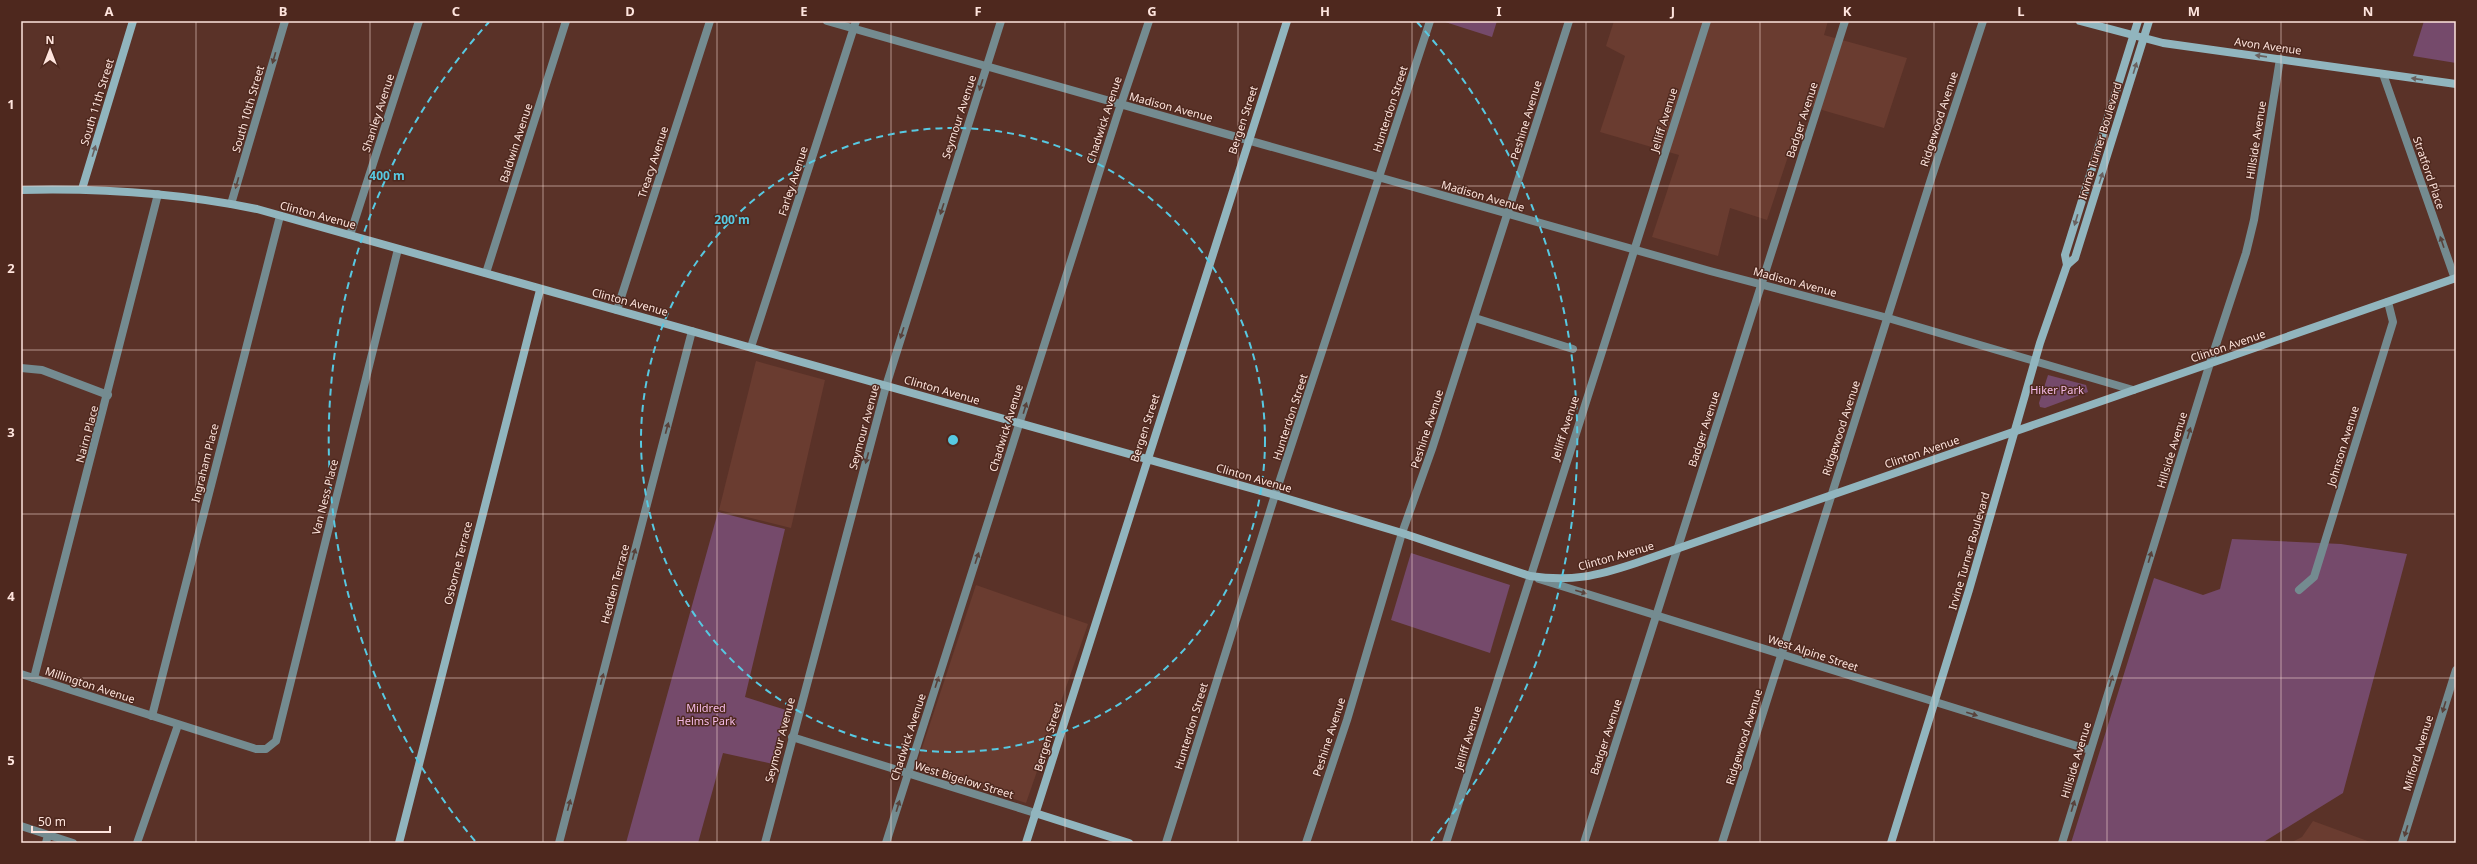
<svg xmlns="http://www.w3.org/2000/svg" width="2477" height="864" viewBox="0 0 2477 864" font-family="'Noto Sans',sans-serif">
<style>
.built{fill:#6a3c30}
.green{fill:#754a6b}
.lines{fill:none;stroke-linecap:round;stroke-linejoin:round}
.street{stroke:#748b90;stroke-width:8}
.secondary{stroke:#91b5be;stroke-width:8}
.oneway{fill:#69605e}
.oneway2{fill:#58413a}
.grid{fill:none;stroke:#fee4dd;stroke-width:1;stroke-opacity:0.55}
.ring{fill:none;stroke:#57c9e2;stroke-width:2;stroke-dasharray:7 5}
.labels{text-anchor:middle;stroke-width:3;stroke-linejoin:round;paint-order:stroke}
.street-label{font-size:11px;fill:#fee4dd;stroke:#4e281e}
.park-label{font-size:11px;fill:#f5bbe8;stroke:#4e281e}
.centre{fill:#57c9e2;stroke:#4e281e;stroke-width:2}
.ring-label{font-size:12px;text-anchor:middle;font-weight:bold;fill:#57c9e2;stroke:#4e281e;stroke-width:3;stroke-linejoin:round;paint-order:stroke}
.neatline{fill:none;stroke:#fee4dd;stroke-width:1.5}
.grid-label{font-size:13px;text-anchor:middle;font-weight:bold;fill:#fee4dd}
</style>
<rect width="100%" height="100%" fill="#5a3228"/>
<g class="built">
<path d="M1614 21H1828L1824 35 1907 58 1884 128 1805 105 1767 220 1730 208 1718 256 1652 237 1679 155 1600 132 1625 56 1606 46Z"/>
<path d="M756 361 825 380 791 528 719 510Z"/>
<path d="M976 585 1088 624 1026 803 916 766Z"/>
<path d="M2313 821 2373 843H2290L2302 837Z"/>
</g>
<g class="green">
<path d="M1442 21H1497L1492 37Z"/>
<path d="M2424 21H2456V63L2413 56Z"/>
<path d="M2048 375 2086 385 2088 392 2045 408 2040 407 2039 403Z"/>
<path d="M718 512 785 529 745 697 786 710 773 764 723 753 698 843H626Z"/>
<path d="M2232 539 2341 544 2407 554 2343 793 2262 843H2071L2154 578 2203 595 2220 589Z"/>
<path d="M1411 553 1510 585 1490 653 1391 620Z"/>
</g>
<g class="lines">
<g class="street">
<path d="M827 21 1710 271 1888 318 2133 390"/>
<path d="M2383 74 2455 279"/>
<path d="M231 204 285 21"/>
<path d="M350 235 419 21"/>
<path d="M486 273 566 21"/>
<path d="M617 310 710 21"/>
<path d="M1475 318 1573 349"/>
<path d="M751 347 856 21"/>
<path d="M21 368 42 370 108 395"/>
<path d="M1539 579 2090 750"/>
<path d="M2299 590 2314 577 2393 322 2388 302"/>
<path d="M21 674 256 749H266L276 741 398 249"/>
<path d="M34 678 158 194"/>
<path d="M152 716 280 216"/>
<path d="M792 737 1035 813"/>
<path d="M21 826 73 843"/>
<path d="M46 843 48 835"/>
<path d="M137 843 178 725"/>
<path d="M559 843 692 331"/>
<path d="M765 843 886 386 1001 21"/>
<path d="M886 843 1117 116 1149 21"/>
<path d="M1166 843 1275 495 1430 21"/>
<path d="M1306 843 1347 720 1402 533 1432 449 1569 21"/>
<path d="M1446 843 1707 21"/>
<path d="M1584 843 1845 21"/>
<path d="M1722 843 1931 179 1983 21"/>
<path d="M2062 843 2210 363 2246 253 2254 220 2280 59"/>
<path d="M2402 843 2456 670"/>
</g>
<g class="secondary">
<path d="M2080 21 2163 43 2456 84"/>
<path d="M82 189 133 21"/>
<path d="M21 190C101 188 178 193 257 209L1275 495 1402 533 1530 576C1571 582 1597 576 1636 563L2456 278"/>
<path d="M2067 265 2065 255 2138 21"/>
<path d="M1035 813 1129 843"/>
<path d="M399 843 540 290"/>
<path d="M1026 843 1287 21"/>
<path d="M1891 843 1969 590 2040 343 2067 265 2075 258 2149 21"/>
</g>
</g>
<defs><path id="oneway-solid" d="M-6-.8H1V-3.2L6.5 0L1 3.2V.8H-6Z"/></defs>
<g class="oneway">
<use href="#oneway-solid" transform="translate(2261 56) rotate(-172)"/>
<use href="#oneway-solid" transform="translate(2135 68) rotate(-73)"/>
<use href="#oneway-solid" transform="translate(2417 79) rotate(-172)"/>
<use href="#oneway-solid" transform="translate(94 151) rotate(-73)"/>
<use href="#oneway-solid" transform="translate(2101 178) rotate(-72)"/>
<use href="#oneway-solid" transform="translate(2076 220) rotate(107)"/>
</g>
<g class="oneway2">
<use href="#oneway-solid" transform="translate(274 58) rotate(106)"/>
<use href="#oneway-solid" transform="translate(981 85) rotate(108)"/>
<use href="#oneway-solid" transform="translate(237 183) rotate(106)"/>
<use href="#oneway-solid" transform="translate(942 209) rotate(108)"/>
<use href="#oneway-solid" transform="translate(2442 242) rotate(-109)"/>
<use href="#oneway-solid" transform="translate(902 333) rotate(108)"/>
<use href="#oneway-solid" transform="translate(1025 408) rotate(-73)"/>
<use href="#oneway-solid" transform="translate(667 428) rotate(-75)"/>
<use href="#oneway-solid" transform="translate(2189 433) rotate(-73)"/>
<use href="#oneway-solid" transform="translate(867 458) rotate(105)"/>
<use href="#oneway-solid" transform="translate(634 554) rotate(-75)"/>
<use href="#oneway-solid" transform="translate(2150 557) rotate(-73)"/>
<use href="#oneway-solid" transform="translate(977 558) rotate(-72)"/>
<use href="#oneway-solid" transform="translate(1581 592) rotate(17)"/>
<use href="#oneway-solid" transform="translate(602 679) rotate(-75)"/>
<use href="#oneway-solid" transform="translate(2111 681) rotate(-73)"/>
<use href="#oneway-solid" transform="translate(937 682) rotate(-72)"/>
<use href="#oneway-solid" transform="translate(2444 707) rotate(107)"/>
<use href="#oneway-solid" transform="translate(1972 714) rotate(17)"/>
<use href="#oneway-solid" transform="translate(569 805) rotate(-75)"/>
<use href="#oneway-solid" transform="translate(898 806) rotate(-73)"/>
<use href="#oneway-solid" transform="translate(2073 806) rotate(-73)"/>
<use href="#oneway-solid" transform="translate(2406 831) rotate(107)"/>
</g>
<path class="grid" d="M196 21V843M370 21V843M543 21V843M717 21V843M891 21V843M1065 21V843M1238 21V843M1412 21V843M1586 21V843M1760 21V843M1934 21V843M2107 21V843M2281 21V843M21 186H2456M21 350H2456M21 514H2456M21 678H2456"/>
<g class="ring">
<circle cx="953" cy="440" r="312"/>
<path d="M475 841A624 624 0 0 1 489 22M1417 22A624 624 0 0 1 1431 841"/>
</g>
<g class="labels">
<g class="street-label">
<text transform="translate(2268 46) rotate(8)" y="4">Avon Avenue</text>
<text transform="translate(97 102) rotate(-73)" y="4">South 11th Street</text>
<text transform="translate(1171 107) rotate(15)" y="4">Madison Avenue</text>
<text transform="translate(248 109) rotate(-74)" y="4">South 10th Street</text>
<text transform="translate(1390 109) rotate(-72)" y="4">Hunterdon Street</text>
<text transform="translate(378 113) rotate(-72)" y="4">Shanley Avenue</text>
<text transform="translate(959 117) rotate(-72)" y="4">Seymour Avenue</text>
<text transform="translate(1939 119) rotate(-72)" y="4">Ridgewood Avenue</text>
<text transform="translate(1104 120) rotate(-72)" y="4">Chadwick Avenue</text>
<text transform="translate(1243 120) rotate(-72)" y="4">Bergen Street</text>
<text transform="translate(1526 120) rotate(-73)" y="4">Peshine Avenue</text>
<text transform="translate(1664 120) rotate(-73)" y="4">Jelliff Avenue</text>
<text transform="translate(1802 120) rotate(-72)" y="4">Badger Avenue</text>
<text transform="translate(2256 140) rotate(-81)" y="4">Hillside Avenue</text>
<text transform="translate(2100 141) rotate(-73)" y="4">Irvine Turner Boulevard</text>
<text transform="translate(516 143) rotate(-72)" y="4">Baldwin Avenue</text>
<text transform="translate(653 162) rotate(-72)" y="4">Treacy Avenue</text>
<text transform="translate(2429 173) rotate(71)" y="4">Stratford Place</text>
<text transform="translate(793 181) rotate(-72)" y="4">Farley Avenue</text>
<text transform="translate(1483 196) rotate(16)" y="4">Madison Avenue</text>
<text transform="translate(318 215) rotate(15)" y="4">Clinton Avenue</text>
<text transform="translate(1795 282) rotate(15)" y="4">Madison Avenue</text>
<text transform="translate(630 302) rotate(15)" y="4">Clinton Avenue</text>
<text transform="translate(2228 346) rotate(-19)" y="4">Clinton Avenue</text>
<text transform="translate(942 390) rotate(16)" y="4">Clinton Avenue</text>
<text transform="translate(1290 417) rotate(-72)" y="4">Hunterdon Street</text>
<text transform="translate(864 427) rotate(-75)" y="4">Seymour Avenue</text>
<text transform="translate(1006 428) rotate(-73)" y="4">Chadwick Avenue</text>
<text transform="translate(1145 428) rotate(-72)" y="4">Bergen Street</text>
<text transform="translate(1565 428) rotate(-72)" y="4">Jelliff Avenue</text>
<text transform="translate(1841 428) rotate(-72)" y="4">Ridgewood Avenue</text>
<text transform="translate(1427 429) rotate(-72)" y="4">Peshine Avenue</text>
<text transform="translate(1704 429) rotate(-72)" y="4">Badger Avenue</text>
<text transform="translate(87 434) rotate(-75)" y="4">Nairn Place</text>
<text transform="translate(2343 446) rotate(-73)" y="4">Johnson Avenue</text>
<text transform="translate(2172 450) rotate(-73)" y="4">Hillside Avenue</text>
<text transform="translate(1922 452) rotate(-19)" y="4">Clinton Avenue</text>
<text transform="translate(205 463) rotate(-76)" y="4">Ingraham Place</text>
<text transform="translate(1254 478) rotate(16)" y="4">Clinton Avenue</text>
<text transform="translate(325 497) rotate(-76)" y="4">Van Ness Place</text>
<text transform="translate(1969 551) rotate(-74)" y="4">Irvine Turner Boulevard</text>
<text transform="translate(1616 556) rotate(-16)" y="4">Clinton Avenue</text>
<text transform="translate(458 563) rotate(-76)" y="4">Osborne Terrace</text>
<text transform="translate(615 584) rotate(-75)" y="4">Hedden Terrace</text>
<text transform="translate(1813 653) rotate(18)" y="4">West Alpine Street</text>
<text transform="translate(90 685) rotate(18)" y="4">Millington Avenue</text>
<text transform="translate(1191 726) rotate(-73)" y="4">Hunterdon Street</text>
<text transform="translate(908 737) rotate(-72)" y="4">Chadwick Avenue</text>
<text transform="translate(1048 737) rotate(-73)" y="4">Bergen Street</text>
<text transform="translate(1329 737) rotate(-72)" y="4">Peshine Avenue</text>
<text transform="translate(1606 737) rotate(-72)" y="4">Badger Avenue</text>
<text transform="translate(1744 737) rotate(-73)" y="4">Ridgewood Avenue</text>
<text transform="translate(1468 738) rotate(-73)" y="4">Jelliff Avenue</text>
<text transform="translate(780 740) rotate(-75)" y="4">Seymour Avenue</text>
<text transform="translate(2418 753) rotate(-73)" y="4">Milford Avenue</text>
<text transform="translate(2076 760) rotate(-73)" y="4">Hillside Avenue</text>
<text transform="translate(964 780) rotate(17)" y="4">West Bigelow Street</text>
</g>
<g class="park-label">
<text x="2057" y="394">Hiker Park</text>
<text x="706" y="712">Mildred<tspan x="706" dy="13">Helms Park</tspan></text>
</g>
</g>
<circle cx="953" cy="440" r="6" class="centre"/>
<g class="ring-label">
<text x="387" y="180">400 m</text>
<text x="732" y="224">200 m</text>
</g>
<rect width="2477" height="864" fill="none" stroke="#4e281e" stroke-width="44"/>
<g transform="translate(50 50)" stroke="#4e281e" stroke-width="3" paint-order="stroke">
<path d="M0-3L7 15L0 10L-7 15Z" fill="#fee4dd"/>
<text y="-6" font-size="11" font-weight="bold" text-anchor="middle" fill="#fee4dd">N</text>
</g>
<path d="M32 826v6h78v-6" fill="none" stroke="#fee4dd" stroke-width="2"/>
<text x="38" y="826" font-size="12" fill="#fee4dd" stroke="#4e281e" stroke-width="3" paint-order="stroke">50 m</text>
<rect x="22" y="22" width="2433" height="820" class="neatline"/>
<g class="grid-label">
<text x="109" y="16">A</text>
<text x="283" y="16">B</text>
<text x="456" y="16">C</text>
<text x="630" y="16">D</text>
<text x="804" y="16">E</text>
<text x="978" y="16">F</text>
<text x="1152" y="16">G</text>
<text x="1325" y="16">H</text>
<text x="1499" y="16">I</text>
<text x="1673" y="16">J</text>
<text x="1847" y="16">K</text>
<text x="2021" y="16">L</text>
<text x="2194" y="16">M</text>
<text x="2368" y="16">N</text>
<text x="11" y="109">1</text>
<text x="11" y="273">2</text>
<text x="11" y="437">3</text>
<text x="11" y="601">4</text>
<text x="11" y="765">5</text>
</g>
</svg>
